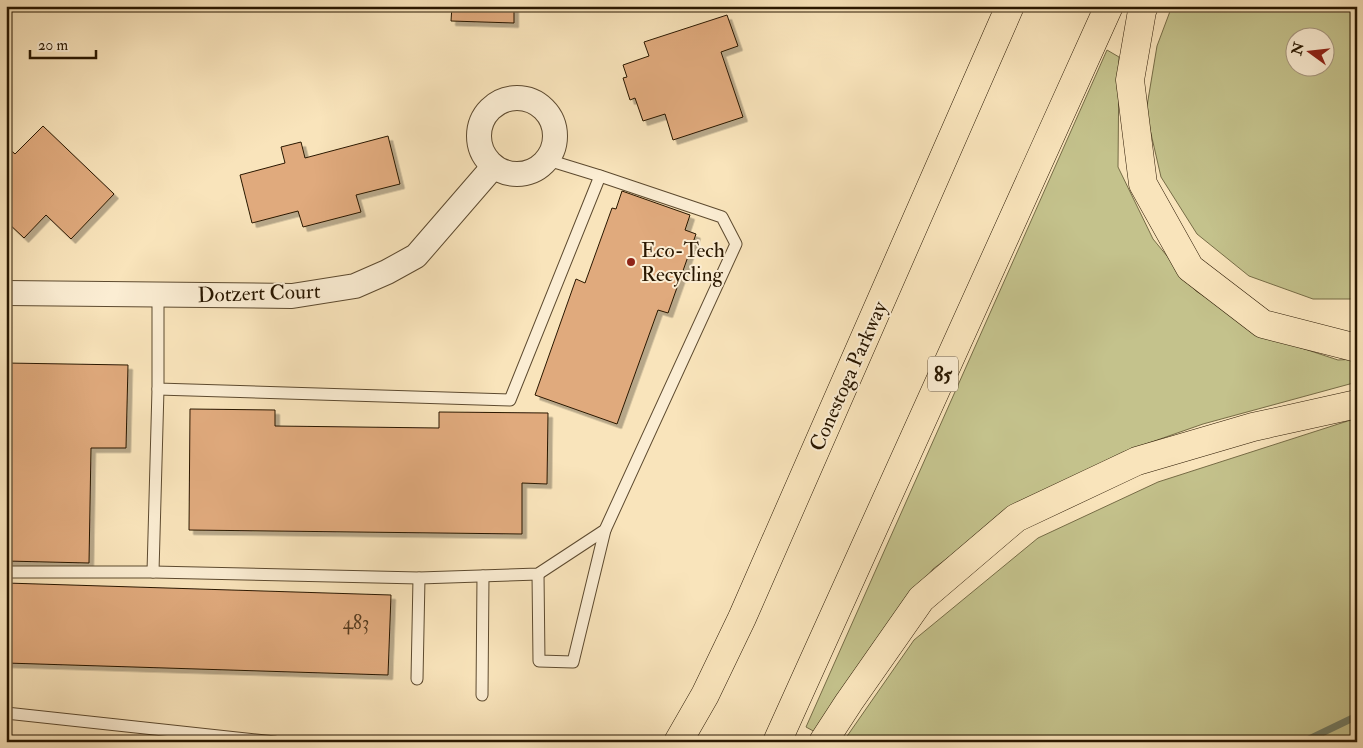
<svg xmlns="http://www.w3.org/2000/svg" width="1363" height="748" viewBox="0 0 1363 748" font-family="'IM FELL Double Pica',serif">
<style>
.green{fill:#c4c28c;stroke:#766c46;fill-rule:evenodd}
.lines{fill:none;stroke-linecap:round;stroke-linejoin:round}
.stream{stroke:#707c66;stroke-width:7}
.building{fill:#e0aa7d;stroke:#291700;filter:url(#shadow)}
.lane-casing{stroke:#5d4a2f;stroke-width:13}
.street-casing{stroke:#5d4a2f;stroke-width:26}
.highway-casing{stroke:#291700;stroke-width:29}
.lane{stroke:#fbedd3;stroke-width:11}
.street{stroke:#fbedd3;stroke-width:24}
.highway{stroke:#f9e4bb;stroke-width:28}
.poi-dot{fill:#8f2418;stroke:#fbedd3;stroke-width:2}
.labels{text-anchor:middle;stroke-width:4;stroke-linejoin:round;paint-order:stroke}
.number-label{font-size:19px;fill:#573c1f}
.shield{fill:#fbedd3;stroke:#68573f;stroke-width:1}
.shield-label{font-size:20px;font-weight:bold;fill:#291700}
.poi-label{font-size:21px;fill:#291700;stroke:#fbedd3;text-anchor:start}
.street-label{font-size:21px;fill:#291700;stroke:#fbedd3}
</style>
<defs>
<filter id="shadow"><feDropShadow dx="4.5" dy="4.5" stdDeviation="0" flood-color="#0004"/></filter>
</defs>
<rect width="100%" height="100%" fill="#f9e4bb"/>
<filter id="stains"><feTurbulence type="fractalNoise" baseFrequency=".004" numOctaves="4"/><feColorMatrix values="0 0 0 0 .2 0 0 0 0 .09 0 0 0 0 .02 0 0 0 .5 -.17"/></filter>
<radialGradient id="worn" r=".72"><stop offset=".6" stop-color="#630" stop-opacity="0"/><stop offset="1" stop-color="#630" stop-opacity=".3"/></radialGradient>
<g class="green">
<path d="M1172 6H1357V299H1313L1249 276 1197 234 1161 177 1146 112 1157 46ZM1296 38H1326V68H1296Z"/>
<path d="M1107 50 1119 57 1118 167 1153 239 1196 291 1265 336 1338 360 1357 359V382L1203 424 1123 452 1021 503 933 569 900 610 817 733 806 727Z"/>
<path d="M1357 418V742H843L914 640 1038 538 1158 482Z"/>
</g>
<g class="lines">
<path class="stream" d="M1303 742 1357 716"/>
</g>
<g class="building">
<path d="M452 6H514V23L451 21Z"/>
<path d="M727 15 738 46 721 52 743 117 673 140 665 114 643 121 635 98 630 100 623 78 627 77 623 65 649 56 644 42Z"/>
<path d="M43 126 114 194 71 239 46 215 24 238 6 221V146L15 154Z"/>
<path d="M388 136 400 184 356 195 361 212 303 227 298 211 252 223 240 175 285 163 281 147 301 142 305 158Z"/>
<path d="M622 191 690 215 685 230 696 234 668 313 658 310 617 424 535 395 576 279 585 283 612 208 616 209Z"/>
<path d="M6 363 128 365 126 448H91L89 563 6 561Z"/>
<path d="M190 409 275 410V426L439 428V412L548 413 547 484 522 483V534L189 530Z"/>
<path d="M6 583 391 595 388 675 6 663Z"/>
</g>
<g class="lines">
<defs>
<g id="lane">
<path d="M158 295V389L510 400 600 176"/>
<path d="M6 572H153L419 578 538 574 605 530 736 244 722 217 600 176 548 160"/>
<path d="M153 572 158 389"/>
<path d="M538 574 539 661 573 662 605 530"/>
<path d="M417 679 419 578"/>
<path d="M482 695 483 576"/>
<path d="M6 713 275 742"/>
</g>
<g id="street">
<circle cx="517" cy="136" r="38"/>
<path d="M6 293 292 296 355 286 387 272 416 256 493 167"/>
</g>
<g id="highway">
<path d="M1144 6 1142 11 1130 80 1143 184 1190 268 1263 324 1357 348"/>
<path d="M678 742 705 695 742 618 1010 6"/>
<path d="M777 742 1109 6"/>
<path d="M823 742 849 702 921 599 1016 518 1137 461 1253 427 1357 404"/>
</g>
</defs>
<use href="#lane" class="lane-casing"/>
<use href="#street" class="street-casing"/>
<use href="#highway" class="highway-casing"/>
<use href="#lane" class="lane"/>
<use href="#street" class="street"/>
<use href="#highway" class="highway"/>
</g>
<circle class="poi-dot" cx="631" cy="262" r="5"/>
<g class="labels">
<g class="number-label">
<text x="356" y="629">483</text>
</g>
<rect class="shield" x="928" y="356.5" width="30" height="35" rx="4"/>
<g class="shield-label">
<text x="943" y="381">85</text>
</g>
<g class="poi-label">
<text x="641" y="257">Eco-Tech<tspan x="641" dy="24">Recycling</tspan></text>
</g>
<g class="street-label">
<text transform="translate(259 293) rotate(-2)" y="7">Dotzert Court</text>
<text transform="translate(848 376) rotate(-66)" y="7">Conestoga Parkway</text>
</g>
</g>
<rect width="1363" height="748" fill="none" stroke="#f9e4bb" stroke-width="25"/>
<rect x="8" y="8" width="1348" height="733" fill="none" stroke="#291700" stroke-width="2.5"/>
<rect x="12" y="12" width="1338" height="723" fill="none" stroke="#291700"/>
<g transform="translate(1310 52) rotate(285)"><circle r="24" fill="#fbedd3" stroke="#a7977f"/>
<path d="M0-4L9 19L0 12L-9 19Z" fill="#8f2418"/>
<text y="-8" font-size="14" font-weight="bold" text-anchor="middle" fill="#291700">N</text>
</g>
<path d="M30 50v8h66v-8" fill="none" stroke="#291700" stroke-width="2.5"/>
<text x="38" y="50" font-size="15" fill="#291700" stroke="#fbedd3" stroke-width="4" paint-order="stroke">20 m</text>
<rect width="100%" height="100%" filter="url(#stains)"/>
<rect width="100%" height="100%" fill="url(#worn)"/>
</svg>
